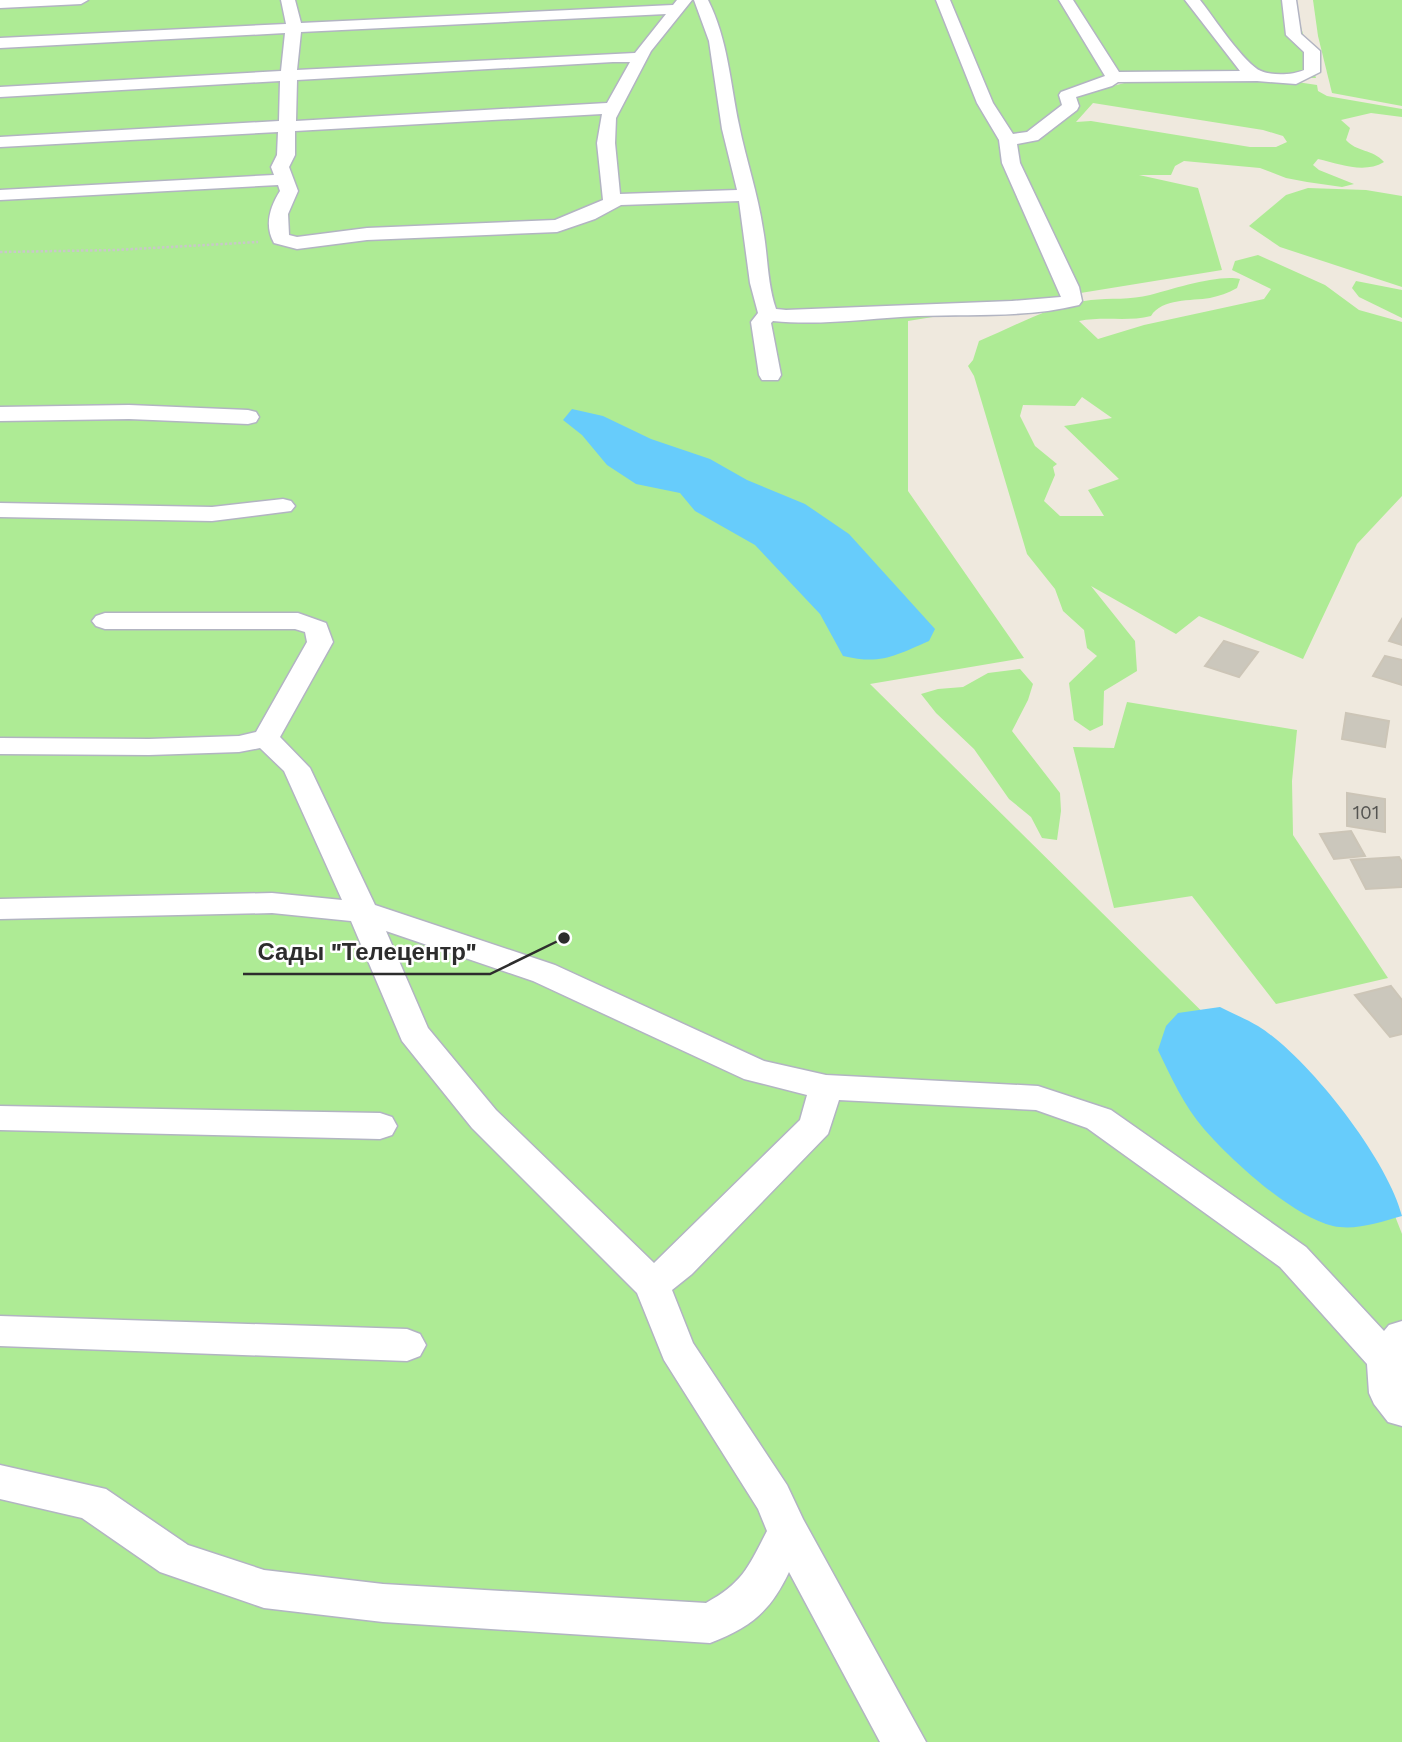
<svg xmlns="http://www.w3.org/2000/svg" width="1402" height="1742" viewBox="0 0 1402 1742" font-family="'Work Sans',sans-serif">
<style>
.green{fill:#aeeb95;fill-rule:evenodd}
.water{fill:#67ccfb}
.building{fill:#cbc7bc;stroke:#ccc5b7;stroke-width:2}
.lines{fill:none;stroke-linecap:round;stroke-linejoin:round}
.minor-casing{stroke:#b2b4c2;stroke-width:3}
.path{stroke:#c8c8c8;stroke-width:2.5;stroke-dasharray:2.5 2;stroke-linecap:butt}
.minor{fill:#fff;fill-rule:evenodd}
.labels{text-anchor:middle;stroke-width:5;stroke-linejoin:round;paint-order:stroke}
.number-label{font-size:19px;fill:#545451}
.leader{fill:none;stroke:#2d2d2d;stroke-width:2.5}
.callout-dot{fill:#2d2d2d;stroke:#fff;stroke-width:2.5}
.callout-label{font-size:24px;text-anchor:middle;font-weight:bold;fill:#2d2d2d;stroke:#fff;stroke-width:5;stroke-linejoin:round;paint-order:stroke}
</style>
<rect width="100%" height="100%" fill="#efe9de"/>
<g class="green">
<path d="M0 0H1293L1316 78H1116L1109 87 1136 80 1277 79 1317 85 1318 91 1327 96 1402 109V117L1371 113 1341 120 1350 128 1346 140C1356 152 1373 149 1384 162 1364 174 1340 164 1318 159L1313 165 1319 170 1354 184 1342 187 1307 182 1286 178 1260 168 1184 161 1175 166 1171 175H1139L1198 188 1222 270 908 321V491L1024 658 870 684 1386 1193 1402 1234V1742H0ZM1093 103 1263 130 1283 136 1287 142 1276 147H1250L1091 121 1076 122Z"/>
<path d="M1313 0H1402V106L1332 93 1318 36Z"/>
<path d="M1308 188 1366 190 1402 196V287L1280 247 1249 226 1286 195Z"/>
<path d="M1258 255 1325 285 1359 310 1402 322V496L1357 544 1303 659 1199 616 1176 634 1091 586 1135 641 1137 671 1104 691 1103 725 1090 731 1074 720 1069 683 1097 656 1087 648 1084 630 1063 611 1055 589 1027 554 974 376 968 366 973 360 979 341C1015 326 1051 305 1091 300 1110 298 1131 300 1150 295 1173 289 1218 274 1240 279L1237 288C1228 293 1219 296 1210 298 1191 301 1162 298 1151 316 1128 322 1104 316 1079 321L1098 339 1144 325 1264 299 1271 289 1232 270 1235 261ZM1082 397 1112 418 1064 426 1119 479 1088 490 1104 516H1060L1044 501 1055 475 1053 467 1057 464 1035 446 1020 416 1023 405 1075 406Z"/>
<path d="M1356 281 1402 290V318L1359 297 1352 288Z"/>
<path d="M1020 669 1033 684 1028 700 1012 731 1060 793 1061 811 1057 840 1042 838 1031 817 1009 799 974 749 936 713 921 694 938 689 963 687 988 673Z"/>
<path d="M1127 702 1297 730 1292 781 1293 835 1388 978 1276 1004 1192 896 1114 908 1073 747 1114 748Z"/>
</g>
<g class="water">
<path d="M572 409 603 416 651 439 710 459 747 480 805 504 849 534 935 629 929 641C894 656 881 665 843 656L820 614 755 545 695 511 680 493 636 484 607 465 582 435 563 420Z"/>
<path d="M1220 1007C1232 1013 1246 1019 1258 1026 1308 1057 1388 1160 1402 1216 1381 1222 1355 1231 1333 1226 1293 1217 1231 1160 1204 1129 1184 1106 1171 1077 1158 1050L1166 1026 1178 1013Z"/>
</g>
<g class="building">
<path d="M1402 619V645L1389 641Z"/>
<path d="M1224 641 1258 652 1239 677 1205 666Z"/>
<path d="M1385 656 1402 660V685L1373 676Z"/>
<path d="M1346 713 1389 721 1385 747 1342 739Z"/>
<path d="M1347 793 1385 799V832L1347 826Z"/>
<path d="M1351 831 1365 856 1334 859 1320 834Z"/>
<path d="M1399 857 1402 862V887L1366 889 1351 860Z"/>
<path d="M1391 986 1402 1000V1034L1390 1037 1355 995Z"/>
</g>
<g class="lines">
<defs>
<g id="minor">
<path d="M0 0H88L81 4 0 8Z"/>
<path d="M281 0H295L301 23 673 5 677 0H692L651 51 616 118 615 143 620 194 737 190 722 129 709 41 694 0H708C728 40 730 82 739 125 746 160 758 194 763 229 768 256 767 283 776 309L786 310 1012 301 1061 297 1002 163 999 140 977 103 936 0H950L993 103 1013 134 1027 132 1062 105 1059 95 1061 92 1105 76 1059 0H1073L1119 72 1240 71 1185 0H1200C1212 15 1245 65 1261 71 1273 76 1293 75 1304 70V52L1286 35 1282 0H1296L1301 34 1320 51V72L1296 84 1257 81 1118 82 1112 86 1076 97 1079 106 1077 110 1038 140 1017 144 1020 163 1079 287 1082 301 1079 305C1027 318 971 314 918 316 870 318 822 326 773 321L771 323 781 375 778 380H762L759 375 751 322 758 313 750 283 739 201 621 205 595 219 557 232 367 240 297 249 274 243C264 225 270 207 280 191L278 185 0 200V190L274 175 271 167 277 155 278 132 0 147V137L279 121 280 81 0 97V87L281 71 285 33 0 48V38L286 24ZM666 14 635 53 297 70 301 32ZM613 62H630L607 103 296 121 297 80ZM602 114 597 143 603 200 555 220 367 228 297 237 289 235 288 214 298 191 289 167 295 155V131Z"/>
<path d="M129 405 248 410 256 412 259 417 256 422 248 424 129 419 0 421V407Z"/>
<path d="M283 499 291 501 295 506 291 511 212 521 0 517V503L212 507Z"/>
<path d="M105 613H298L326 623 333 642 280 737 310 768 375 905 555 965 764 1061 826 1075 1038 1086 1111 1110 1306 1247 1384 1331 1389 1325 1402 1321V1426L1388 1422 1374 1404 1369 1393 1367 1364 1280 1267 1087 1128 1036 1110 839 1100 828 1134 692 1274 672 1290 693 1343 787 1485 803 1519 926 1742H880L789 1572C770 1612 751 1627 710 1643L383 1622 264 1608 160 1572 82 1518 0 1499V1465L106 1489 188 1545 264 1570 383 1584 706 1603C743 1583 749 1566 767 1531L758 1509 664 1360 637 1293 472 1128 402 1041 351 921 272 913 0 919V899L272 893 342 900 284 771 260 748 239 752 149 755 0 754V738L149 739 239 736 256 732 307 642 305 632 295 629H105L96 626 92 621 96 616ZM386 931 533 981 744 1079 807 1095 800 1120 654 1263 496 1110 428 1028Z"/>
<path d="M0 1106 380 1113 392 1117 397 1126 392 1135 380 1139 0 1130Z"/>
<path d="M0 1316 407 1329 420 1334 426 1345 420 1356 407 1361 0 1346Z"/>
</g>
</defs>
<use href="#minor" class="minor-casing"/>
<path class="path" d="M0 252 117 250 258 242"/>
<use href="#minor" class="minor"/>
</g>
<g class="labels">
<g class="number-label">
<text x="1366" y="819">101</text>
</g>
</g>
<path class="leader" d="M564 938L490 974H243"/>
<circle class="callout-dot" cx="564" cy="938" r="7"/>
<g class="callout-label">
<text x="367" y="960">Сады "Телецентр"</text>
</g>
</svg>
